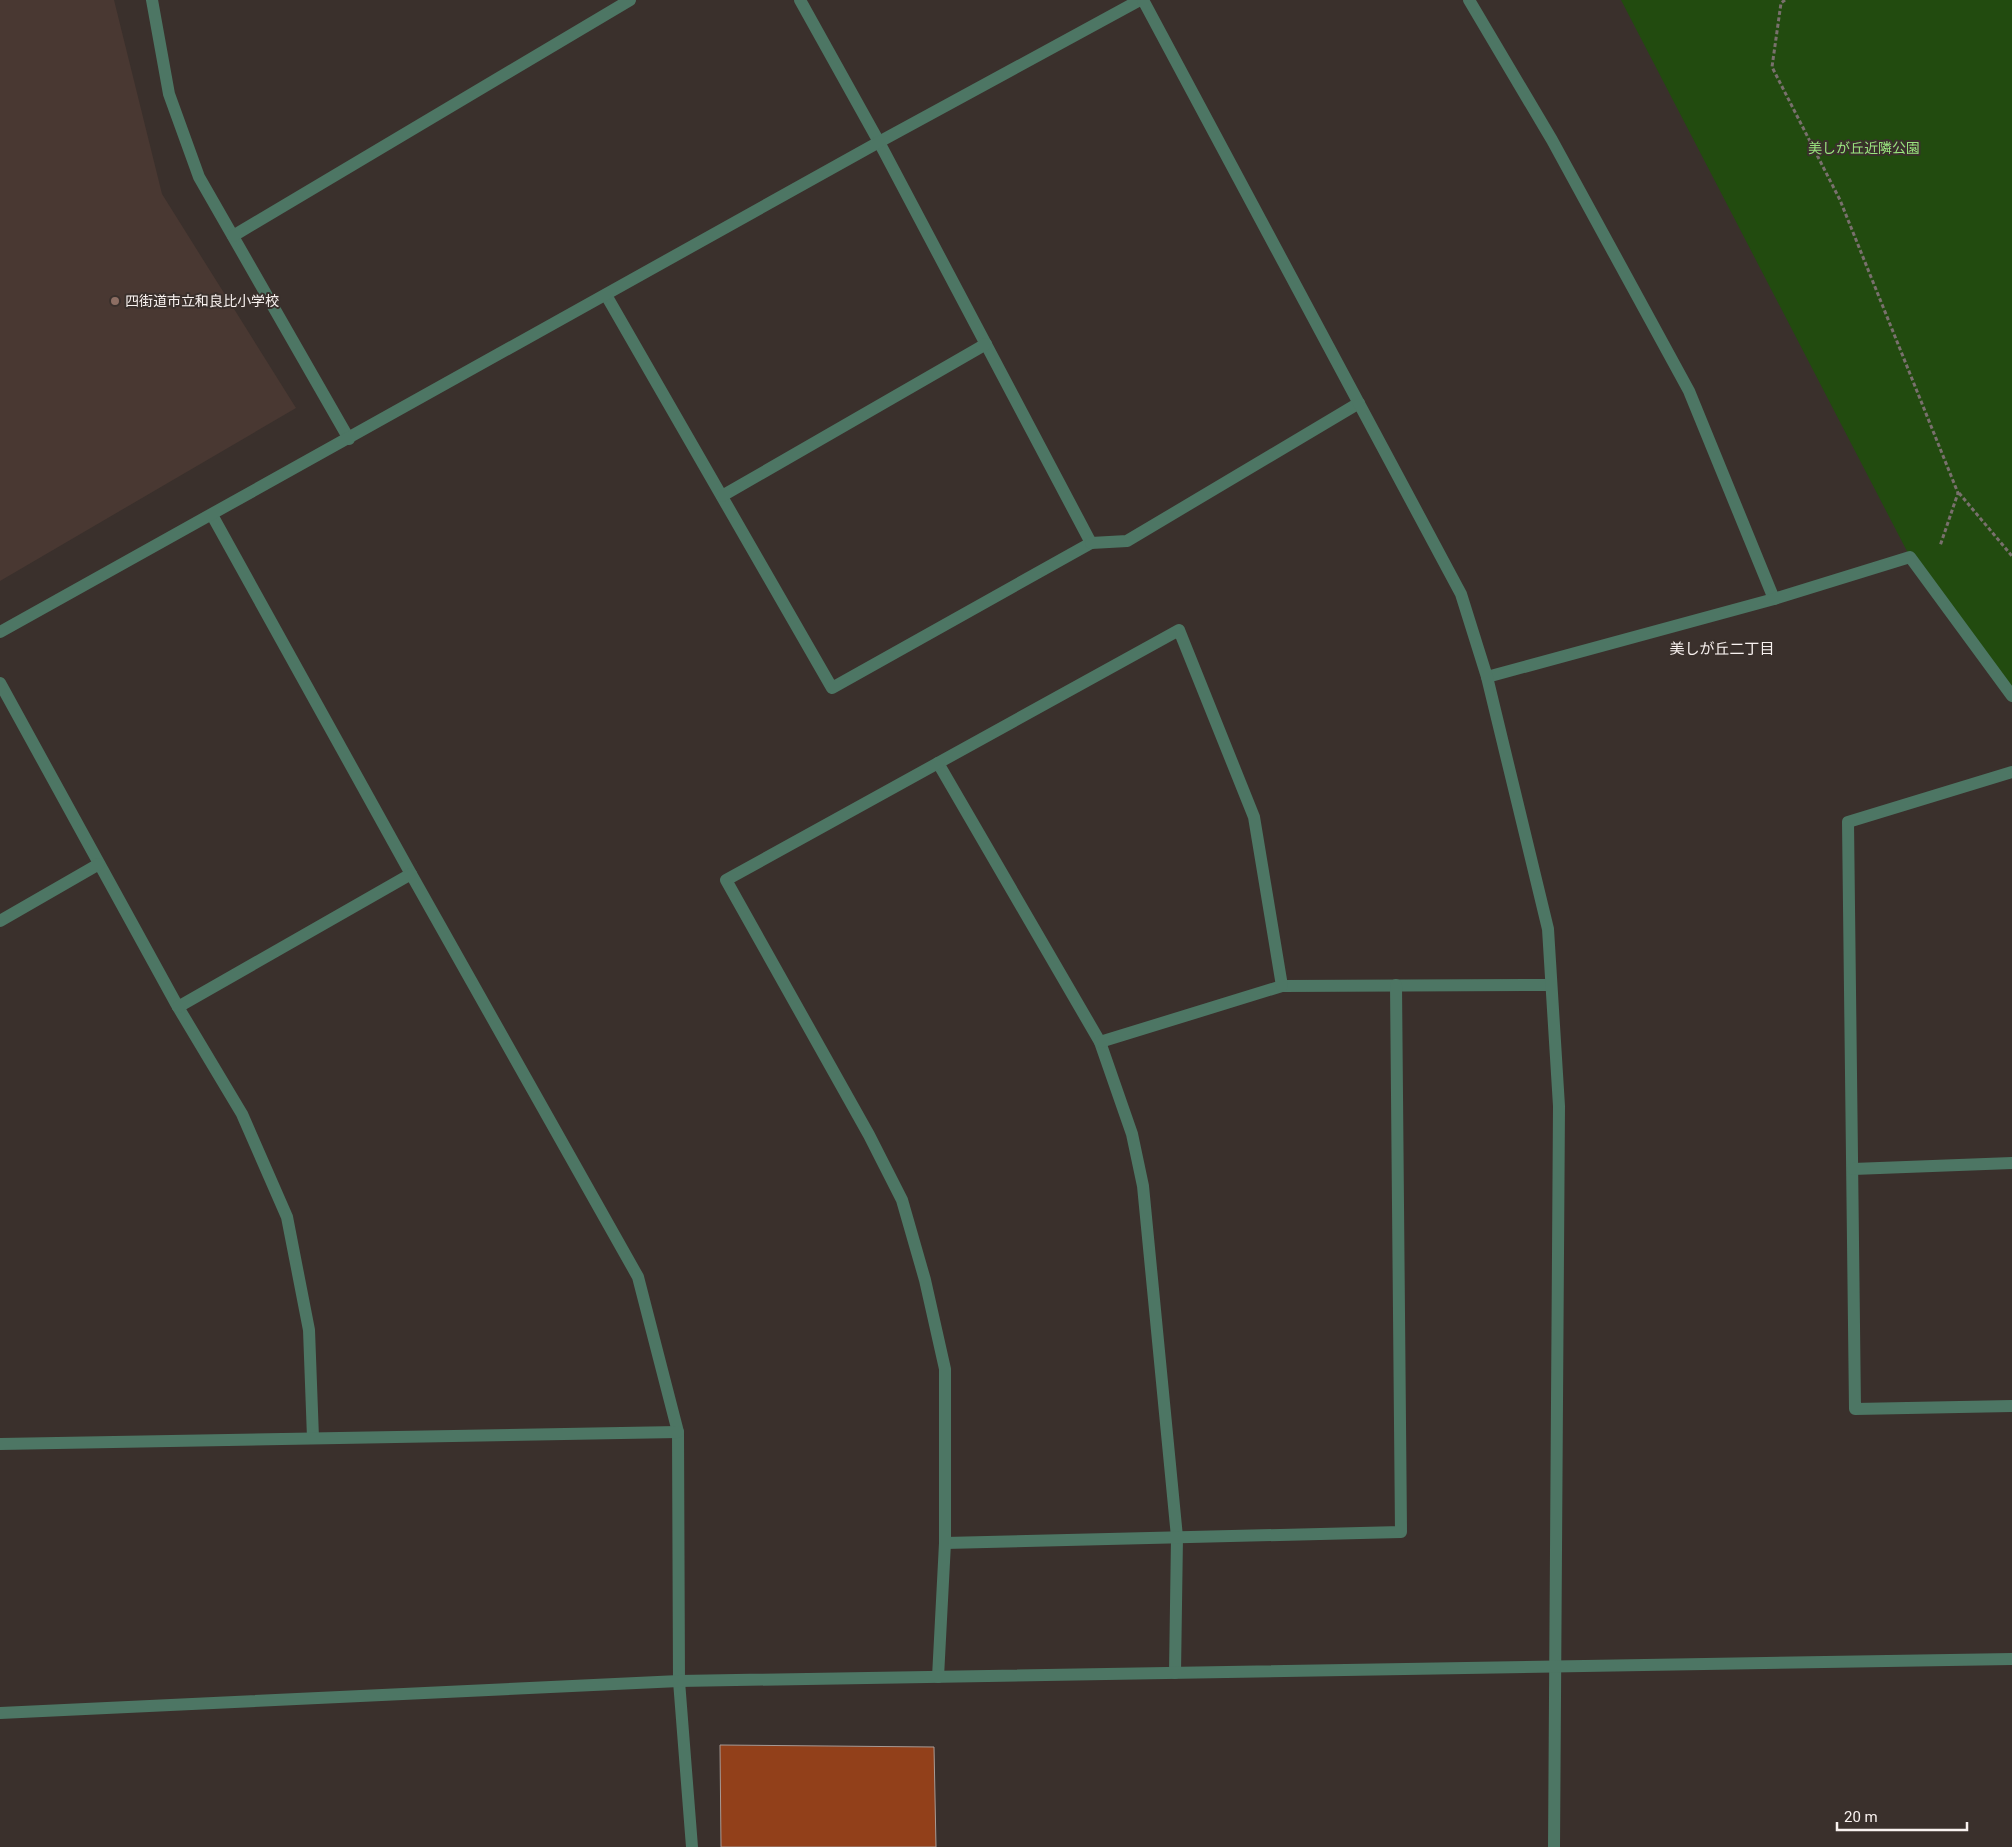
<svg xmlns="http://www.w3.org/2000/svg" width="2012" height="1847" viewBox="0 0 2012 1847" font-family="Roboto,'Noto Sans JP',sans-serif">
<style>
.built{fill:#493832}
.green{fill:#224b0f}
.building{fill:#92401a;stroke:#a79a95}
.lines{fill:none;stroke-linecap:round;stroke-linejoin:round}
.path{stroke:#79706d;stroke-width:3;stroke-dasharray:4 2.5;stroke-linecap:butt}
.minor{stroke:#4d7664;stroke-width:12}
.tertiary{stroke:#4d7664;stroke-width:12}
.education-dot{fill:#8d6e63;stroke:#3a302c;stroke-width:2}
.labels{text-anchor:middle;stroke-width:4;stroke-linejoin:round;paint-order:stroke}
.park-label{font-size:14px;fill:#99e37e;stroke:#3a302c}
.poi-label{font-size:14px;fill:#f9f2f0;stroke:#3a302c;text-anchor:start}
.neighbourhood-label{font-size:15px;fill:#f9f2f0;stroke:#3a302c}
</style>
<rect width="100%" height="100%" fill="#3a302c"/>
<path class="built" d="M0 0H114L162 194 296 408 0 581Z"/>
<path class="green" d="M1621 0H2012V696L1910 557Z"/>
<path class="building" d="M720 1745 934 1747 936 1847H721Z"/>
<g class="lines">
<g class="path">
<path d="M1785 0 1781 3 1772 67 1840 200 1958 493 1940 546"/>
<path d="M1959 493 2012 556"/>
</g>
<g class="minor">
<path d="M152 0 169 94 199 177 349 439"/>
<path d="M1469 0 1552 140 1689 391 1774 599"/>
<path d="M233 236 630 0"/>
<path d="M606 295 832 688 1091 543 879 142 800 0"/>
<path d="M722 496 986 344"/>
<path d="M212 515 411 874"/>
<path d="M1091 543 1127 541 1359 403"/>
<path d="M0 632 879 142 1140 0"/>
<path d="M1487 677 1774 599 1910 557 2012 696"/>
<path d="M0 683 178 1007 242 1114 287 1217 309 1330 313 1438"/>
<path d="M938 763 1100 1042 1132 1134 1143 1186 1177 1537 1175 1673"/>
<path d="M2012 772 1848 822 1855 1409 2012 1406"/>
<path d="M0 921 99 864"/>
<path d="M178 1007 411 874 638 1277 678 1432 679 1681 692 1847"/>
<path d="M1100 1042 1282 986 1551 985"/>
<path d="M1853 1169 2012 1163"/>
<path d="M0 1444 678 1432"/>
<path d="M945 1543 1401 1532 1396 985"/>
<path d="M938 1677 945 1543V1369L925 1280 902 1200 869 1135 726 880 1179 630 1254 817 1282 986"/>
</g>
<g class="tertiary">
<path d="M1143 0 1461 594 1487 677 1548 929 1559 1106 1554 1847"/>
<path d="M0 1713 679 1681 2012 1659"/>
</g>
</g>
<circle class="education-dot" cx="115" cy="301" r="5"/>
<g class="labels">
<g class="park-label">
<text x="1864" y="153">美しが丘近隣公園</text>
</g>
<g class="poi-label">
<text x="125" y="306">四街道市立和良比小学校</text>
</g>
<g class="neighbourhood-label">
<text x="1722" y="654">美しが丘二丁目</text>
</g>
</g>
<path d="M1837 1822v8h130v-8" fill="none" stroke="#f9f2f0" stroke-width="2.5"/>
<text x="1844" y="1822" font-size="15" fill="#f9f2f0" stroke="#3a302c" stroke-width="4" paint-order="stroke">20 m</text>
</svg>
